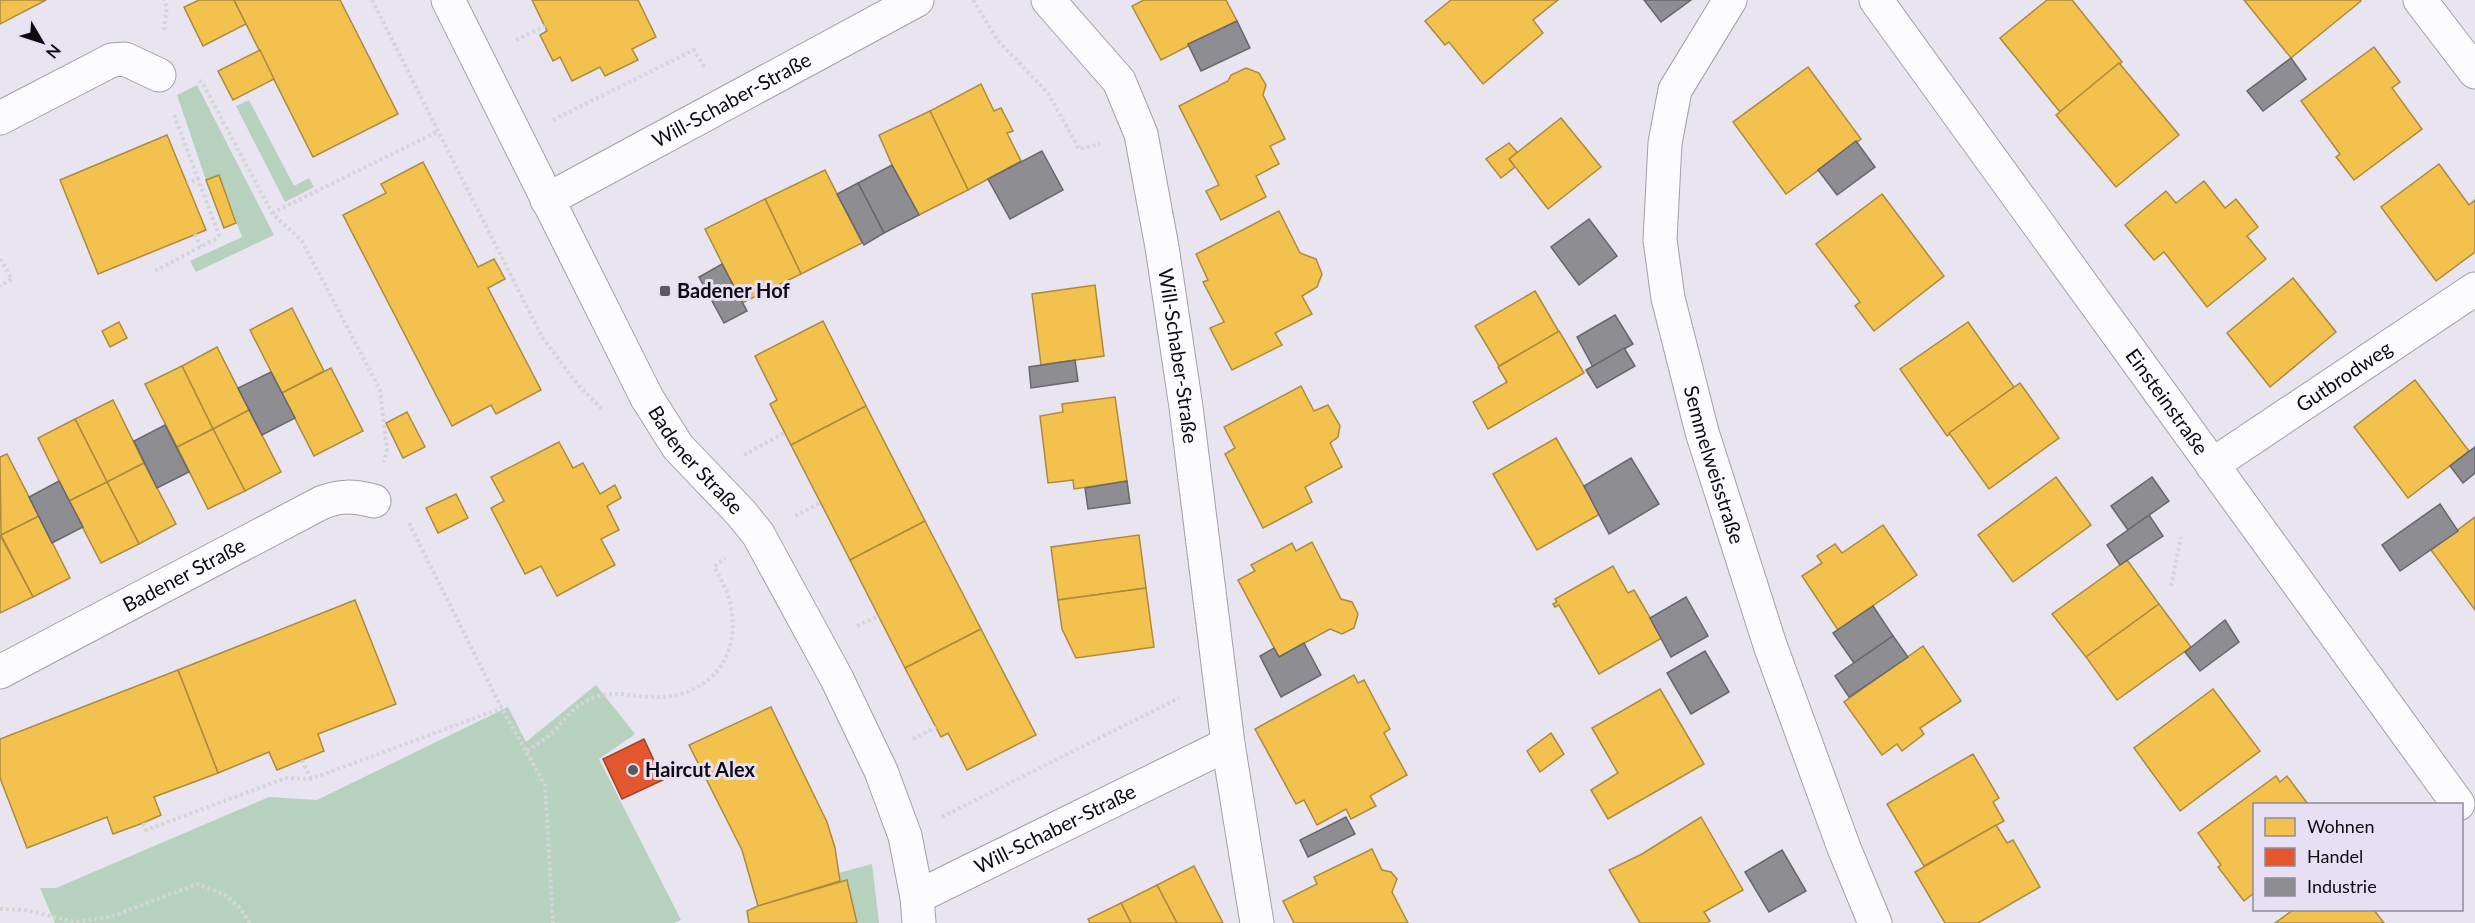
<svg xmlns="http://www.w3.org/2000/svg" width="2475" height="923" viewBox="0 0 2475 923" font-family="Lato,sans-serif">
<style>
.green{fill:#b6d1bd}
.homes{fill:#f2c14e;stroke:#ad8a3c;stroke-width:1.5}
.shops{fill:#e4572e;stroke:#a44025;stroke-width:1.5}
.industry{fill:#8d8d92;stroke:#67666b;stroke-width:1.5}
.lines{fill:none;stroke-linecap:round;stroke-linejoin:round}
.street-casing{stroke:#a3a0a8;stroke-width:35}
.secondary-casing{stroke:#a3a0a8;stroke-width:35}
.path{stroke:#d5d5d7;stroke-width:4;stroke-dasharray:3 3;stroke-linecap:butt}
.street{stroke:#fcfbfd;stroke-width:33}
.secondary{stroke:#fcfbfd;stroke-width:33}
.poi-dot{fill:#5a575f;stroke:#e7e0f4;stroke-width:2}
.labels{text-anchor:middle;stroke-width:6;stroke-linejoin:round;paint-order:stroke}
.street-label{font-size:20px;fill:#0d0b11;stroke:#e7e0f4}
.poi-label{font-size:20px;font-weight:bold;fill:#0d0b11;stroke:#e7e0f4;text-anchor:start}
</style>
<rect width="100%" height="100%" fill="#e8e4f0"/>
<g class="green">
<path d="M197 85 274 235 196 272 190 261 242 237 219 175 206 180 177 95Z"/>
<path d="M249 100 294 186 309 178 314 187 285 202 236 106Z"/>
<path d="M596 685 635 734 599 759 681 920 674 923H55L40 888H56L269 797 317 800 508 707 526 742Z"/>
<path d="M872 864 879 923H857L847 881H840L839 873Z"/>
</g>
<g class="homes">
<path d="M0 0H46L0 24Z"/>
<path d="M199 0H234L246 24 203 46 184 7Z"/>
<path d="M234 0H340L398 114 313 157Z"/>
<path d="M532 0H638L656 37 632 49 638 60 605 76 600 67 572 81 560 57 553 61 540 35 547 31Z"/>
<path d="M1144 0H1226L1237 21 1161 60 1132 6Z"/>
<path d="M1451 0H1558L1533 20 1543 33 1483 84 1449 42 1445 45 1425 21Z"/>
<path d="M2047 0H2072L2122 62 2060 112 2000 38Z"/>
<path d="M2244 0H2360L2361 1 2291 58Z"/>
<path d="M2374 47 2400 82 2392 88 2422 129 2354 180 2336 157 2340 154 2301 101Z"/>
<path d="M260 50 274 79 233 100 218 71Z"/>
<path d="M2119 63 2179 135 2116 187 2056 115Z"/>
<path d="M1808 67 1861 139 1786 194 1733 122Z"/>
<path d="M1246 68 1259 73 1266 85 1263 95 1285 139 1270 146 1279 164 1256 176 1266 197 1221 220 1206 191 1219 185 1179 106 1228 81 1231 75Z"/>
<path d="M981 84 994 111 1001 108 1013 131 1007 133 1021 161 968 190 930 111Z"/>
<path d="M930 111 968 190 919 215 892 165 879 135Z"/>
<path d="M1561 118 1601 167 1548 209 1509 159Z"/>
<path d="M167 135 206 230 98 274 60 180Z"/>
<path d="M1509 143 1517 152 1509 159 1515 167 1501 178 1486 159Z"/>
<path d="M423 162 478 267 494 259 505 279 488 288 541 390 496 414 491 405 452 426 343 215 386 193 381 184Z"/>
<path d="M2439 164 2469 205 2475 200V252L2436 281 2381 207Z"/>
<path d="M825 170 862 243 801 274 765 199Z"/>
<path d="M219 175 236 223 224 228 206 180Z"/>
<path d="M2204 181 2225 208 2236 199 2258 227 2247 236 2266 259 2207 307 2164 252 2154 260 2125 225 2166 191 2176 203Z"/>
<path d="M1882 194 1944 276 1874 331 1855 306 1860 302 1816 244Z"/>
<path d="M765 199 801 274 742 303 705 229Z"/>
<path d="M1279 211 1300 253 1316 259 1322 274 1317 287 1302 296 1312 314 1275 333 1282 345 1232 370 1210 328 1224 322 1203 282 1208 280 1196 254Z"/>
<path d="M2293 278 2336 332 2270 387 2227 333Z"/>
<path d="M1095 285 1104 356 1041 365 1032 294Z"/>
<path d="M1535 291 1559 332 1499 366 1475 326Z"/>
<path d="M292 308 324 371 282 393 250 330Z"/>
<path d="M823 321 866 406 791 445 770 404 777 400 755 356Z"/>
<path d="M119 322 127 338 110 347 102 331Z"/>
<path d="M1968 322 2014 387 1947 436 1900 369Z"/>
<path d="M1559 331 1584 373 1488 429 1473 402 1507 382 1498 367Z"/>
<path d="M217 347 249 410 213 429 182 366Z"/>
<path d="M182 366 213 429 177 447 145 384Z"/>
<path d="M331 368 363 431 314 456 282 393Z"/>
<path d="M2415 380 2469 451 2408 498 2354 427Z"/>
<path d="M2020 383 2059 438 1989 489 1949 433Z"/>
<path d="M1301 386 1314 411 1328 405 1340 426 1338 437 1330 443 1342 467 1305 487 1312 502 1263 528 1225 454 1235 448 1224 427Z"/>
<path d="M1115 397 1127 481 1074 489 1073 480 1048 483 1040 416 1063 412 1062 404Z"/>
<path d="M113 400 144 463 107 482 75 419Z"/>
<path d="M866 406 925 521 850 560 791 445Z"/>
<path d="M249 410 281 472 245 491 213 429Z"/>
<path d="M407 412 425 447 403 458 386 423Z"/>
<path d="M75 419 107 482 69 501 38 438Z"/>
<path d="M213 429 245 491 208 509 177 447Z"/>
<path d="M1556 438 1600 514 1537 550 1493 474Z"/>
<path d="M559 442 573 468 583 463 600 494 615 485 621 498 607 506 619 530 601 539 615 565 557 596 541 566 525 574 491 508 504 501 491 477Z"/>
<path d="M7 454 39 516 1 535 0 457Z"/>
<path d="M144 463 176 524 139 544 107 482Z"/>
<path d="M2056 477 2091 525 2013 582 1978 535Z"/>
<path d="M107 482 139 544 101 563 69 501Z"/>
<path d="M456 494 468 518 438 533 426 508Z"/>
<path d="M39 516 70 578 33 597 1 535Z"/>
<path d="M2475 517V610L2431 550Z"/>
<path d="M925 521 981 629 905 668 850 560Z"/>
<path d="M1883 525 1917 575 1838 630 1802 576 1822 563 1817 556 1835 544 1842 553Z"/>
<path d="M0 535 33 597 0 613Z"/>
<path d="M1139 535 1146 588 1058 600 1051 547Z"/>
<path d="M1312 542 1341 599 1352 602 1358 614 1354 628 1342 634 1330 629 1279 657 1238 580 1255 571 1251 565 1292 543 1296 551Z"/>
<path d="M2127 560 2159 604 2086 657 2052 614Z"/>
<path d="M1613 566 1628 593 1634 590 1662 638 1599 674 1559 605 1555 607 1553 604 1557 602 1555 599Z"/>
<path d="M1146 588 1154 647 1076 658 1062 629 1058 600Z"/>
<path d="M355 600 396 704 318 734 324 751 277 770 269 752 218 773 178 670Z"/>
<path d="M2159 604 2191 647 2117 700 2086 657Z"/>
<path d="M981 629 1036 735 967 770 948 733 941 737 905 668Z"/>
<path d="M1923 646 1961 701 1920 728 1924 734 1902 751 1897 744 1882 755 1844 702Z"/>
<path d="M178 670 218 773 154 797 161 815 143 823 113 834 107 817 27 848 0 778V739Z"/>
<path d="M1354 675 1358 683 1364 680 1390 729 1384 733 1407 775 1370 796 1376 806 1351 819 1346 809 1317 825 1304 800 1296 804 1255 729Z"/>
<path d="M1660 689 1704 764 1608 819 1591 790 1618 773 1592 728Z"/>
<path d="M2213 689 2260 751 2180 811 2134 748Z"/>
<path d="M771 707 827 822 835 848 840 881 758 906 742 850 689 745Z"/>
<path d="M1551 733 1564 754 1540 772 1527 751Z"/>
<path d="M1973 754 1999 798 1993 802 2004 821 1924 866 1887 804Z"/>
<path d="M2276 776 2280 782 2287 776 2308 804H2254V893L2244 901 2218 867 2221 865 2198 833Z"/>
<path d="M1701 817 1743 890 1704 912 1710 921 1707 923H1640L1609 870 1642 854Z"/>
<path d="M1996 825 2007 843 2013 840 2040 887 1978 923H1945L1915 872Z"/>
<path d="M1372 849 1382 870 1391 872 1397 879 1392 892 1408 923H1294L1283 901 1317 884 1314 877Z"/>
<path d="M1194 866 1223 923H1177L1157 885Z"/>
<path d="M847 880 857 923H749L747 911 758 906Z"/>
<path d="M1157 885 1177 923H1131L1121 903Z"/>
<path d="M1121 903 1131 923H1090L1088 919Z"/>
<path d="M2293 910H2374L2384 923H2275Z"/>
</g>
<path class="shops" d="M644 739 663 780 622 799 603 759Z"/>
<g class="industry">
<path d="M1644 0H1691L1661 22Z"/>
<path d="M1237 21 1250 48 1201 71 1188 44Z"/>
<path d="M2291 58 2306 79 2263 111 2247 91Z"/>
<path d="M1856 141 1875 167 1837 195 1818 170Z"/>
<path d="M1042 151 1063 190 1010 219 988 179Z"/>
<path d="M892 165 919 215 884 233 858 183Z"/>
<path d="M858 183 884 233 864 245 837 194Z"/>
<path d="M1589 219 1617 256 1579 285 1551 247Z"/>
<path d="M722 264 747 311 724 323 699 277Z"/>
<path d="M1615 315 1633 344 1593 367 1577 337Z"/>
<path d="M1624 348 1635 366 1597 388 1586 370Z"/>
<path d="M1075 360 1078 381 1031 388 1029 367Z"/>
<path d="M271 372 295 418 262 435 238 388Z"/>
<path d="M165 425 189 472 157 488 134 441Z"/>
<path d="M2475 447V473L2463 483 2450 466Z"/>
<path d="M1631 458 1659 504 1609 534 1584 486Z"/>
<path d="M2152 477 2169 501 2128 530 2111 506Z"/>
<path d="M59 481 83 527 52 543 29 497Z"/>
<path d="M1127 481 1130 503 1088 509 1085 488Z"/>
<path d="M2440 504 2458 531 2400 571 2382 545Z"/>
<path d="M2149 515 2163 536 2120 565 2107 545Z"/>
<path d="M1686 597 1708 636 1671 657 1650 618Z"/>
<path d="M1873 606 1893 636 1854 663 1833 633Z"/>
<path d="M2225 620 2239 642 2200 671 2185 652Z"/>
<path d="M1893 636 1908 657 1849 697 1835 676Z"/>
<path d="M1304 643 1321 675 1281 697 1260 656 1274 648 1279 657Z"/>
<path d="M1705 651 1729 692 1691 714 1667 673Z"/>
<path d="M1346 817 1355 834 1308 857 1300 840Z"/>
<path d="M1782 850 1806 891 1769 912 1745 872Z"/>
</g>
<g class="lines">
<defs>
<g id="street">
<path id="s1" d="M448 0 647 398 678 447 741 513 758 534 837 679 881 771 905 836 917 897 919 923"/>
<path id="s2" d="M1048 0 1119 81 1141 134 1162 247 1186 407 1228 744 1257 923"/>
<path id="s3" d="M1730 0 1675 90 1665 143 1660 240 1668 298 1702 432 1770 645 1844 848 1875 923"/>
<path d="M2420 0 2475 72"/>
<path d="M0 118 112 60 125 59 159 75"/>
<path id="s4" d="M547 200 917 0"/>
<path id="s5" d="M2212 465 2475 289"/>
<path id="s6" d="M0 672 321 503C340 495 353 496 374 501"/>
<path id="s7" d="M917 897 1228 744"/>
</g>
<g id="secondary">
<path id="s8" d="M1876 0 2458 804"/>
</g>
</defs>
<use href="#street" class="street-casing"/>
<use href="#secondary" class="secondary-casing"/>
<g class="path">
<path d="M372 0 542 337 578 385 603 410"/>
<path d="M973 0 998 41 1048 93 1079 149 1100 144"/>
<path d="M164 30 167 7 164 0"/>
<path d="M516 40 545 26"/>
<path d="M199 81 202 82 272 213 302 241 380 390 387 449 384 462"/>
<path d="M174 115 198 179 187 183"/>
<path d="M553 120 694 50 705 68"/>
<path d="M272 213 439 131"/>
<path d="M195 234 201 247"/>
<path d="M0 259 12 279 0 286"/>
<path d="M155 271 217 238 219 235 198 179"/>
<path d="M744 455 784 433"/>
<path d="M795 516 820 503"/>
<path d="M409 523 500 705 545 785 553 923"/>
<path d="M2171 586 2181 537"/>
<path d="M857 626 879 616"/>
<path d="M913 739 936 727"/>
<path d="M527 751C536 745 545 739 553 732 569 716 575 702 599 696 619 690 642 699 663 697 718 692 744 648 728 595 725 586 719 576 714 567L725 558"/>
<path d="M302 760 311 779"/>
<path d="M942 817 1179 698"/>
<path d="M143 823 146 830 286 778 311 779 502 708"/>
<path d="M0 909 26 910 74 922 110 917 197 884 224 894 240 908 250 923"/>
</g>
<use href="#street" class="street"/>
<use href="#secondary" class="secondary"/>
</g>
<g class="poi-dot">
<rect x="659" y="285" width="12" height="12" rx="3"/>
<circle cx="633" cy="770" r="6"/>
</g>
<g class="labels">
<g class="street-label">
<text dy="7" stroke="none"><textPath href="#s4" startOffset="210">Will-Schaber-Straße</textPath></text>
<text dy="7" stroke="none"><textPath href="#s2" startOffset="390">Will-Schaber-Straße</textPath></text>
<text dy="7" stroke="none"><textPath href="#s5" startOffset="159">Gutbrodweg</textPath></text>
<text dy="7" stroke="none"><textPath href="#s8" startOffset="496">Einsteinstraße</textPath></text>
<text dy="7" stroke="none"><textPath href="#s1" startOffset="524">Badener Straße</textPath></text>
<text dy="7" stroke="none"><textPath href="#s3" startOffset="488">Semmelweisstraße</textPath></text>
<text dy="7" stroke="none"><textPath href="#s6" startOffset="208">Badener Straße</textPath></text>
<text dy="7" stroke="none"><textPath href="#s7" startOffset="154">Will-Schaber-Straße</textPath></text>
</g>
<g class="poi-label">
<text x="677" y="298">Badener Hof</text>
<text x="645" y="777">Haircut Alex</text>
</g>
</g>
<rect x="2253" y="803" width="210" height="108" fill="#e7e0f4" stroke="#908b99" stroke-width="1.5"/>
<rect x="2265" y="818" width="30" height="18" fill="#f2c14e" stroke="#908b99" stroke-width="1.5"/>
<text x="2307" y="833" font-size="18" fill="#0d0b11">Wohnen</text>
<rect x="2265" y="848" width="30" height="18" fill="#e4572e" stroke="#908b99" stroke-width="1.5"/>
<text x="2307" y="863" font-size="18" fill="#0d0b11">Handel</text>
<rect x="2265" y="878" width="30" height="18" fill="#8d8d92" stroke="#908b99" stroke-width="1.5"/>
<text x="2307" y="893" font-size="18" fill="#0d0b11">Industrie</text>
<g transform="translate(42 42) rotate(129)" stroke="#e7e0f4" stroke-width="4.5" paint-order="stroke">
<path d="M0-4.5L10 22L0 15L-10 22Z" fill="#0d0b11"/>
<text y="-9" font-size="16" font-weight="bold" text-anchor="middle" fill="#0d0b11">N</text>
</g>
</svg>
